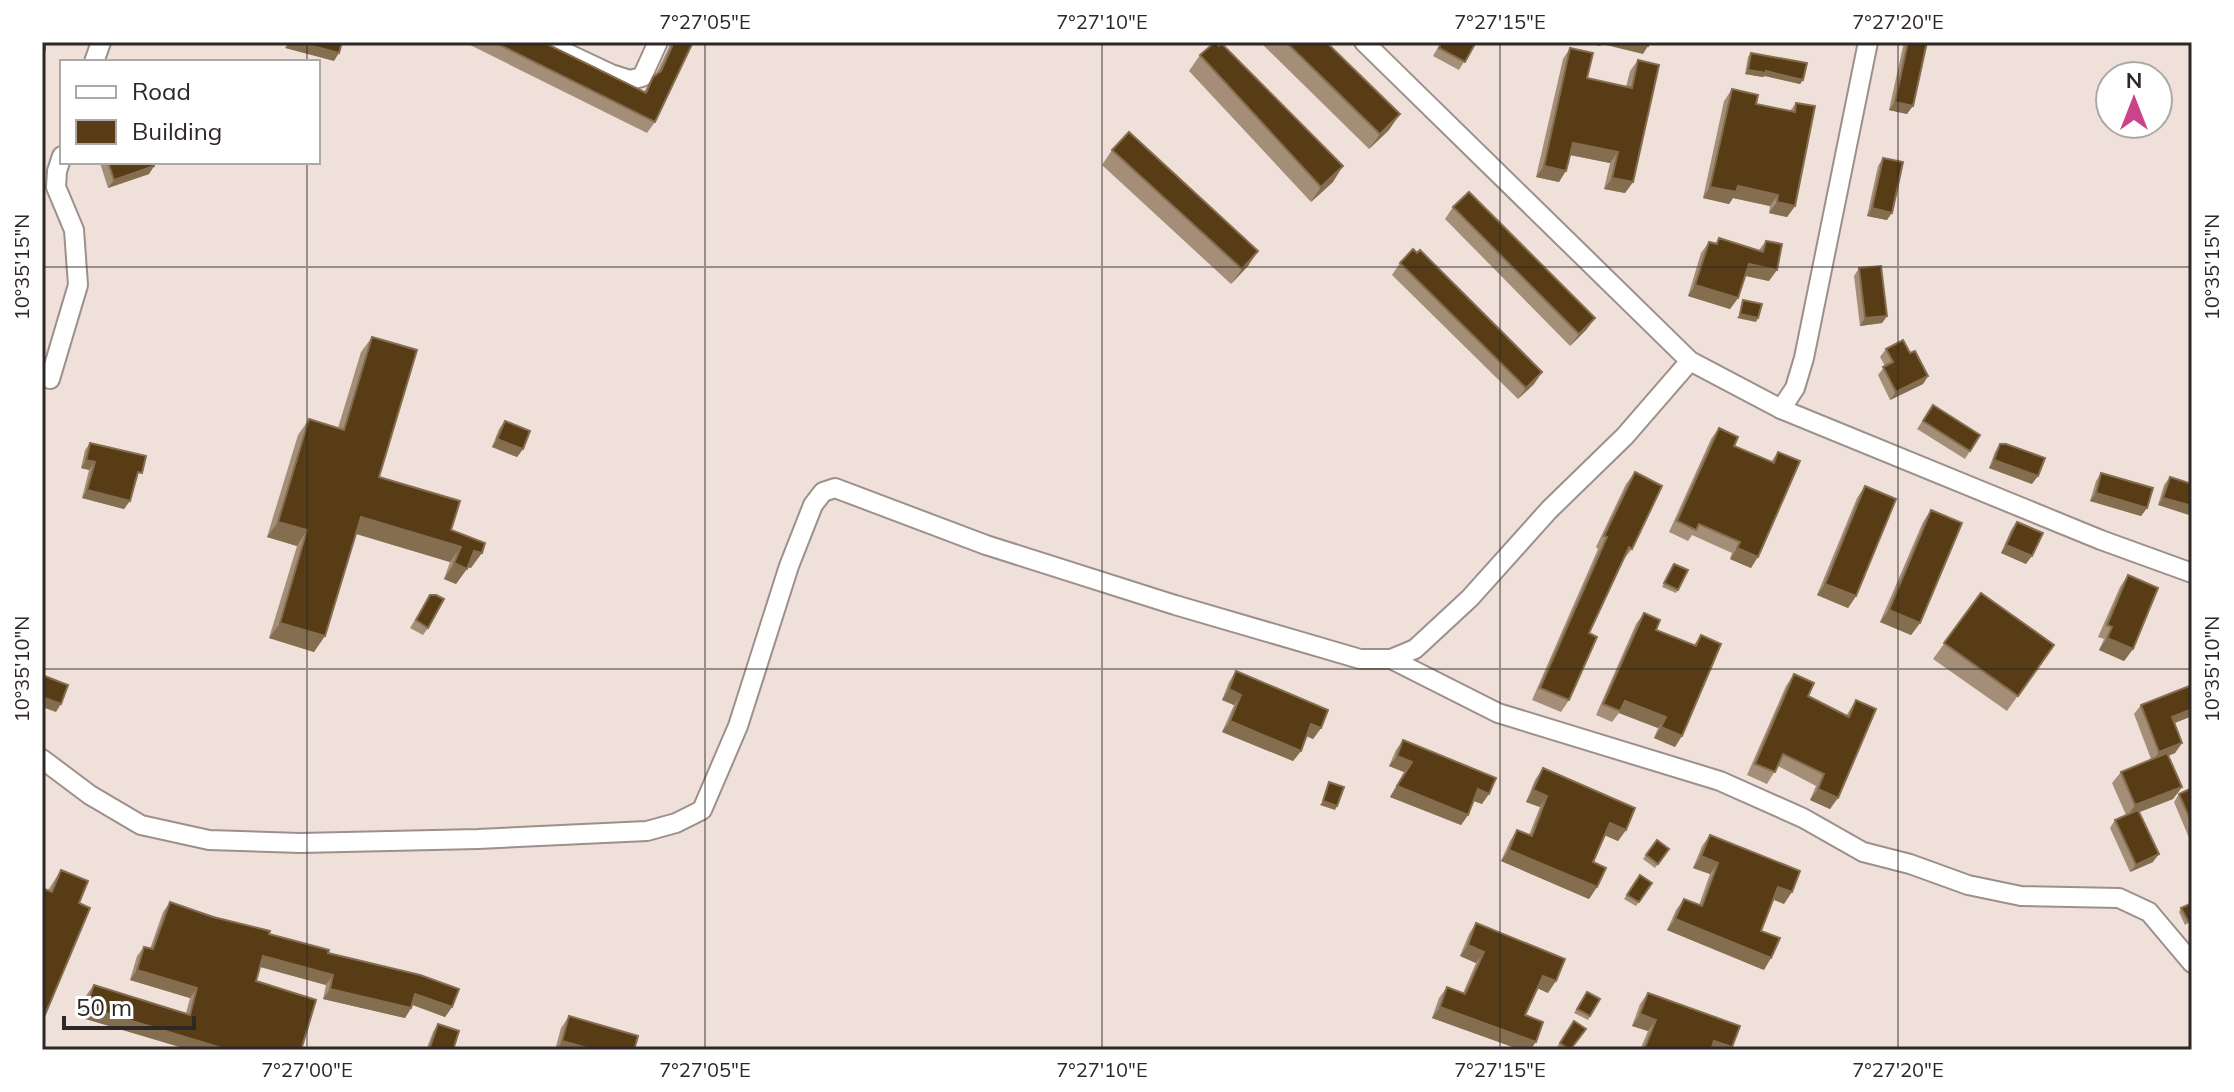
<svg xmlns="http://www.w3.org/2000/svg" width="2234" height="1092" viewBox="0 0 2234 1092" font-family="Mulish,sans-serif">
<style>
.lines{fill:none;stroke-linecap:round;stroke-linejoin:round}
.minor-casing{stroke:#9d8f89;stroke-width:22}
.minor{stroke:#fff;stroke-width:18}
.wall{fill:#a48e78}
.shaded-wall{fill:#856d50}
.building{fill:#573c15;stroke:#856d50;stroke-width:2}
.ticks{fill:none;stroke:#2d2725;stroke-width:2;stroke-opacity:0.45}
.neatline{fill:none;stroke:#2d2725;stroke-width:3}
.ticks-label{font-size:20px;text-anchor:middle;fill:#2d2725}
</style>
<rect width="100%" height="100%" fill="#f0e0da"/>
<g class="lines">
<defs>
<g id="minor">
<path d="M543 42 611 74 630 80 642 77 658 42"/>
<path d="M1364 42 1690 361 1781 409 2101 540 2192 573"/>
<path d="M94 62 101 42"/>
<path d="M50 379 78 285 74 230 56 187 57 171 62 156"/>
<path d="M1781 409 1795 388 1804 358 1868 42"/>
<path d="M1391 659 1498 713 1720 781 1803 818 1863 852 1910 864 1968 885 2021 896 2119 898 2149 912 2192 963"/>
<path d="M42 759 90 795 141 825 209 840 300 843 478 839 647 831 676 823 702 810 738 726 789 566 813 505 823 492 835 488 986 545 1175 605 1360 659H1391L1415 649 1470 598 1549 510 1625 436 1690 361"/>
</g>
</defs>
<use href="#minor" class="minor-casing"/>
<use href="#minor" class="minor"/>
</g>
<g class="wall">
<path d="M464 42H543L644 92 653 77 656 74 669 47V42H693L655 122 647 133Z"/>
<path d="M1260 42H1326L1389 130 1369 149Z"/>
<path d="M1441 42H1476L1459 70 1433 56Z"/>
<path d="M1904 42H1927L1907 114 1889 110Z"/>
<path d="M1570 48 1587 78 1626 87 1630 71 1638 60 1633 182 1625 193 1604 189 1610 163 1570 155 1559 182 1536 177 1563 59Z"/>
<path d="M1751 53 1803 80 1800 84 1765 76 1763 77 1745 74 1748 57Z"/>
<path d="M1200 55 1333 182 1311 202 1189 71Z"/>
<path d="M1732 89 1756 104 1790 111 1796 103 1795 206 1787 217 1769 213 1770 206 1733 198 1729 204 1703 198 1724 101Z"/>
<path d="M1112 150 1248 266 1231 284 1102 165Z"/>
<path d="M1883 158 1887 220 1867 216 1878 166Z"/>
<path d="M101 162H153L154 166 149 174 108 188 100 163Z"/>
<path d="M1453 207 1595 318 1586 330 1570 346 1445 219Z"/>
<path d="M1719 238 1759 250 1766 241 1769 281 1745 276 1738 298 1730 309 1688 296 1701 253 1709 242 1715 244Z"/>
<path d="M1417 253 1542 372 1534 384 1518 399 1392 275 1400 263Z"/>
<path d="M1859 268 1887 316 1882 323 1860 326 1854 276Z"/>
<path d="M372 337 379 477 451 530 471 568 467 567 456 584 444 579 450 562 356 534 314 652 269 638 297 546 267 537 298 435 309 419 338 428 361 352Z"/>
<path d="M1886 349 1910 353 1928 376 1923 384 1890 400 1878 375 1885 366 1880 357Z"/>
<path d="M1933 405 1980 435 1965 459 1917 429Z"/>
<path d="M505 421 523 449 517 457 492 447 499 429Z"/>
<path d="M1719 428 1734 446 1771 462 1778 452 1751 568 1730 559 1732 553 1692 535 1688 541 1669 532 1711 439Z"/>
<path d="M90 443 136 481 124 509 82 498 89 470 81 468 85 450Z"/>
<path d="M2000 444 2032 484 1989 468 1995 452Z"/>
<path d="M1635 472 1632 549 1623 560 1589 633 1569 700 1561 712 1532 700 1598 549 1596 547 1626 484Z"/>
<path d="M2101 473 2147 508 2141 516 2090 501 2096 481Z"/>
<path d="M2170 477 2192 484 2158 505 2164 485Z"/>
<path d="M1865 486 1856 596 1848 608 1817 595 1857 498Z"/>
<path d="M1931 510 1920 623 1911 635 1880 622 1923 522Z"/>
<path d="M2017 522 2026 564 2001 553 2011 530Z"/>
<path d="M1674 564 1678 590 1676 593 1662 587Z"/>
<path d="M2128 575 2133 649 2124 661 2099 650 2104 639 2098 637 2120 587Z"/>
<path d="M1981 593 2054 645 2007 711 1933 659Z"/>
<path d="M430 595 428 628 423 635 410 628Z"/>
<path d="M1644 613 1656 630 1694 645 1701 635 1675 747 1654 738 1658 728 1619 713 1612 722 1596 715 1636 624Z"/>
<path d="M1236 671 1321 728 1313 739 1307 736 1301 751 1293 761 1222 732 1234 705 1222 700 1229 682Z"/>
<path d="M1794 674 1808 696 1846 716 1856 700 1830 809 1810 800 1816 786 1778 766 1767 784 1747 775 1786 686Z"/>
<path d="M2141 705 2192 716 2174 723 2182 743 2175 753 2168 756 2182 787 2173 799 2139 812 2153 862 2130 872 2110 828 2115 820 2126 815 2112 783 2121 772 2151 759 2134 714Z"/>
<path d="M1403 740 1482 804 1474 801 1468 815 1461 825 1390 797 1404 772 1389 766 1396 750Z"/>
<path d="M1543 768 1626 830 1618 841 1604 835 1593 862 1597 887 1589 899 1501 861 1510 841 1517 830 1529 835 1540 807 1526 802 1535 780Z"/>
<path d="M2192 788V845L2174 802 2179 794Z"/>
<path d="M1710 835 1784 904 1774 900 1761 931 1764 970 1667 930 1676 910 1684 899 1699 905 1710 874 1693 868 1702 846Z"/>
<path d="M1657 840 1669 849 1655 868 1643 859Z"/>
<path d="M61 870 79 903 48 890Z"/>
<path d="M1640 875 1652 883 1636 906 1624 899Z"/>
<path d="M170 902 328 953 452 1007 445 1017 412 1005 411 1008 405 1018 323 999 326 985 260 967 256 981 301 1050H190L79 1017 87 994 94 985 186 1013 190 998 130 980 137 956 144 947 150 949 163 912Z"/>
<path d="M2192 903V921L2185 925 2179 912 2181 908Z"/>
<path d="M1476 923 1548 993 1537 988 1525 1015 1530 1050H1521L1432 1018 1439 998 1447 987 1463 993 1476 963 1460 956 1469 934Z"/>
<path d="M1587 992 1600 999 1588 1020 1574 1013Z"/>
<path d="M1648 993 1732 1047 1730 1050H1640L1648 1031 1632 1026 1640 1004Z"/>
<path d="M569 1016 634 1050H555L561 1028Z"/>
<path d="M438 1024 453 1050H426L433 1032Z"/>
<path d="M1569 1029 1571 1050H1555Z"/>
</g>
<g class="shaded-wall">
<path d="M289 42H297L339 53 334 61 285 48Z"/>
<path d="M1583 42H1632L1648 46 1643 54 1602 44 1600 46Z"/>
<path d="M1748 70 1766 71 1803 80 1800 84 1765 76 1763 77 1745 74Z"/>
<path d="M1895 102 1913 106 1907 114 1889 110Z"/>
<path d="M1400 114 1389 130 1369 149 1380 134Z"/>
<path d="M1573 143 1618 152 1610 163 1565 154Z"/>
<path d="M154 166 149 174 108 188 114 180Z"/>
<path d="M1343 166 1333 182 1311 202 1321 187Z"/>
<path d="M1544 166 1566 171 1559 182 1536 177Z"/>
<path d="M1612 178 1633 182 1625 193 1604 189Z"/>
<path d="M1738 186 1778 195 1770 206 1733 198 1729 204 1703 198 1710 187Z"/>
<path d="M1777 202 1795 206 1787 217 1769 213Z"/>
<path d="M1872 208 1892 213 1887 220 1867 216Z"/>
<path d="M1258 251 1248 266 1231 284 1242 269Z"/>
<path d="M1749 264 1777 270 1769 281 1742 275Z"/>
<path d="M1695 285 1738 298 1730 309 1688 296Z"/>
<path d="M1740 314 1758 318 1756 322 1737 318Z"/>
<path d="M1887 316 1882 323 1860 326 1865 318Z"/>
<path d="M1595 318 1586 330 1570 346 1579 334Z"/>
<path d="M1542 372 1534 384 1518 399 1526 388Z"/>
<path d="M1928 376 1923 384 1890 400 1896 392Z"/>
<path d="M497 439 523 449 517 457 492 447Z"/>
<path d="M86 460 95 462 89 470 81 468Z"/>
<path d="M1994 460 2038 476 2032 484 1989 468Z"/>
<path d="M87 490 130 501 124 509 82 498Z"/>
<path d="M2096 493 2147 508 2141 516 2090 501Z"/>
<path d="M2163 498 2192 506V516L2158 505Z"/>
<path d="M361 517 461 547 450 562 350 532Z"/>
<path d="M278 522 307 530 297 546 267 537Z"/>
<path d="M2006 545 2032 556 2026 564 2001 553Z"/>
<path d="M1737 548 1758 557 1751 568 1730 559Z"/>
<path d="M474 551 482 553 471 568 464 566Z"/>
<path d="M454 563 467 569 456 584 444 579Z"/>
<path d="M1825 584 1856 596 1848 608 1817 595Z"/>
<path d="M1889 610 1920 623 1911 635 1880 622Z"/>
<path d="M280 623 325 636 314 652 269 638Z"/>
<path d="M2107 638 2133 649 2124 661 2099 650Z"/>
<path d="M1229 689 1241 695 1234 705 1222 700Z"/>
<path d="M42 697 61 704 56 712 42 707Z"/>
<path d="M1625 701 1666 717 1658 728 1619 713Z"/>
<path d="M2192 709V716L2165 727 2172 717Z"/>
<path d="M1230 721 1301 751 1293 761 1222 732Z"/>
<path d="M1311 724 1321 728 1313 739 1304 735Z"/>
<path d="M1661 727 1682 736 1675 747 1654 738Z"/>
<path d="M2182 743 2175 753 2152 762 2159 752Z"/>
<path d="M1397 756 1412 762 1404 772 1389 766Z"/>
<path d="M1397 786 1468 815 1461 825 1390 797Z"/>
<path d="M2182 787 2173 799 2127 817 2135 805Z"/>
<path d="M1478 789 1489 794 1482 804 1471 800Z"/>
<path d="M1818 789 1838 798 1830 809 1810 800Z"/>
<path d="M1533 790 1547 796 1540 807 1526 802Z"/>
<path d="M1323 801 1337 806 1335 810 1320 805Z"/>
<path d="M1610 823 1626 830 1618 841 1602 834Z"/>
<path d="M1509 850 1597 887 1589 899 1501 861Z"/>
<path d="M2159 854 2153 862 2130 872 2136 865Z"/>
<path d="M1701 856 1718 863 1710 874 1693 868Z"/>
<path d="M1778 887 1792 892 1784 904 1770 898Z"/>
<path d="M1675 919 1771 958 1764 970 1667 930Z"/>
<path d="M1468 945 1484 952 1476 963 1460 956Z"/>
<path d="M263 956 333 975 326 985 257 966Z"/>
<path d="M137 970 197 988 190 998 130 980Z"/>
<path d="M1543 976 1556 981 1548 993 1535 987Z"/>
<path d="M330 989 411 1008 405 1018 323 999Z"/>
<path d="M415 994 452 1007 445 1017 408 1003Z"/>
<path d="M86 1007 228 1050H190L79 1017Z"/>
<path d="M1440 1007 1536 1042 1530 1050H1521L1432 1018Z"/>
<path d="M1640 1014 1656 1020 1648 1031 1632 1026Z"/>
<path d="M562 1041 594 1050H556Z"/>
<path d="M1714 1041 1732 1047 1730 1050H1708Z"/>
</g>
<g class="building">
<path d="M42 42H45V50L42 49Z"/>
<path d="M297 42H342L339 53Z"/>
<path d="M494 42H543L646 93 653 77 661 71 674 42H693L655 122Z"/>
<path d="M1215 42 1219 46 1222 44 1343 166 1321 187 1200 55Z"/>
<path d="M1286 42H1326L1400 114 1380 134Z"/>
<path d="M1442 42H1476L1465 62 1439 48Z"/>
<path d="M1632 42H1649L1648 46Z"/>
<path d="M1908 42H1927L1913 106 1895 102Z"/>
<path d="M1570 48 1593 53 1587 78 1632 88 1638 60 1659 65 1633 182 1612 178 1618 152 1573 143 1566 171 1544 166Z"/>
<path d="M1751 53 1807 63 1803 80 1766 71V73L1748 70Z"/>
<path d="M1732 89 1758 95 1756 104 1795 112 1796 103 1815 106 1795 206 1777 202 1778 195 1738 186 1736 192 1710 187Z"/>
<path d="M1129 132 1258 251 1242 269 1112 150Z"/>
<path d="M1883 158 1903 162 1892 213 1872 208Z"/>
<path d="M108 162H153L154 166 114 180Z"/>
<path d="M1469 192 1595 318 1579 334 1453 207Z"/>
<path d="M1719 238 1763 252 1766 241 1782 244 1777 270 1749 264 1738 298 1695 285 1709 242 1717 244Z"/>
<path d="M1413 249 1417 253 1420 250 1542 372 1526 388 1400 263Z"/>
<path d="M1881 266 1887 316 1865 318 1859 268Z"/>
<path d="M1743 300 1762 304 1758 318 1740 314Z"/>
<path d="M372 337 417 350 379 477 460 501 451 530 485 543 482 553 474 551 467 569 454 563 461 547 361 517 325 636 280 623 307 530 278 522 309 419 344 430Z"/>
<path d="M1903 340 1910 353 1915 351 1928 376 1896 392 1883 367 1893 362 1886 349Z"/>
<path d="M1933 405 1980 435 1970 451 1923 421Z"/>
<path d="M505 421 530 431 523 449 497 439Z"/>
<path d="M1719 428 1738 437 1734 446 1774 463 1778 452 1800 461 1758 557 1737 548 1740 542 1699 524 1696 530 1677 521Z"/>
<path d="M90 443 146 456 142 473 138 472 130 501 87 490 95 462 86 460Z"/>
<path d="M2000 444H2006L2045 458 2038 476 1994 460Z"/>
<path d="M1635 472 1662 486 1632 549 1629 547 1589 633 1597 637 1569 700 1540 688 1607 537 1604 536Z"/>
<path d="M2101 473 2153 488 2147 508 2096 493Z"/>
<path d="M2170 477 2192 484V506L2163 498Z"/>
<path d="M1865 486 1896 499 1856 596 1825 584Z"/>
<path d="M1931 510 1962 523 1920 623 1889 610Z"/>
<path d="M2017 522 2043 533 2032 556 2006 545Z"/>
<path d="M1674 564 1688 570 1678 590 1664 583Z"/>
<path d="M2128 575 2158 588 2133 649 2107 638 2112 627 2107 625Z"/>
<path d="M1981 593 2054 645 2018 696 1944 643Z"/>
<path d="M430 595H436L444 599 428 628 416 620Z"/>
<path d="M1644 613 1660 620 1656 630 1696 646 1701 635 1721 644 1682 736 1661 727 1666 717 1625 701 1620 711 1603 704Z"/>
<path d="M1236 671 1328 710 1321 728 1311 724 1301 751 1230 721 1241 695 1229 689Z"/>
<path d="M1794 674 1814 683 1808 696 1849 717 1856 700 1876 709 1838 798 1818 789 1824 774 1783 754 1775 772 1755 764Z"/>
<path d="M42 675 68 685 61 704 42 697Z"/>
<path d="M2192 685V709L2172 717 2182 743 2159 752 2141 705Z"/>
<path d="M1403 740 1496 778 1489 794 1478 789 1468 815 1397 786 1412 762 1397 756Z"/>
<path d="M2167 753 2182 787 2135 805 2121 772Z"/>
<path d="M1543 768 1635 808 1626 830 1610 823 1593 862 1606 868 1597 887 1509 850 1517 830 1532 836 1547 796 1533 790Z"/>
<path d="M1329 782 1344 787 1337 806 1323 801Z"/>
<path d="M2192 788V824L2179 794Z"/>
<path d="M2138 810 2159 854 2136 865 2115 820Z"/>
<path d="M1710 835 1800 871 1792 892 1778 887 1761 931 1780 938 1771 958 1675 919 1684 899 1702 906 1718 863 1701 856Z"/>
<path d="M1657 840 1669 849 1658 864 1646 855Z"/>
<path d="M61 870 88 881 79 903 90 908 42 1022V888L52 892Z"/>
<path d="M1640 875 1652 883 1639 902 1627 895Z"/>
<path d="M170 902 213 917 270 931 269 934 329 950 328 953 420 975 459 989 452 1007 415 994 411 1008 330 989 333 975 263 956 256 981 316 1000 301 1050H228L86 1007 94 985 190 1015 197 988 137 970 144 947 153 949Z"/>
<path d="M2192 903V919L2188 921 2181 908Z"/>
<path d="M1476 923 1565 959 1556 981 1543 976 1525 1015 1543 1022 1536 1042 1440 1007 1447 987 1465 994 1484 952 1468 945Z"/>
<path d="M1587 992 1600 999 1590 1016 1577 1009Z"/>
<path d="M1648 993 1740 1026 1732 1047 1714 1041 1711 1050H1644L1656 1020 1640 1014Z"/>
<path d="M569 1016 638 1036 634 1050H594L562 1041Z"/>
<path d="M1574 1021 1586 1029 1570 1050 1560 1043Z"/>
<path d="M438 1024 459 1031 453 1050H429Z"/>
</g>
<path class="ticks" d="M307 42V62M705 42V1050M1102 42V1050M1500 42V1050M1898 42V1050M307 162V1050M42 267H2192M42 669H2192"/>
<rect width="2234" height="1092" fill="none" stroke="#ffffff" stroke-width="88"/>
<rect x="60" y="60" width="260" height="104" fill="#ffffff" stroke="#aba9a8" stroke-width="2"/>
<rect x="76" y="86" width="40" height="12" fill="#ffffff" stroke="#aba9a8" stroke-width="2"/>
<text x="132" y="100" font-size="24" fill="#2d2725">Road</text>
<rect x="76" y="120" width="40" height="24" fill="#573c15" stroke="#aba9a8" stroke-width="2"/>
<text x="132" y="140" font-size="24" fill="#2d2725">Building</text>
<g transform="translate(2134 100)"><circle r="38" fill="#ffffff" stroke="#aba9a8" stroke-width="2"/>
<path d="M0-6L14 30L0 20L-14 30Z" fill="#c94488"/>
<text y="-12" font-size="22" font-weight="bold" text-anchor="middle" fill="#2d2725">N</text>
</g>
<path d="M64 1016v12h130v-12" fill="none" stroke="#2d2725" stroke-width="4"/>
<text x="76" y="1016" font-size="24" fill="#2d2725" stroke="#ffffff" stroke-width="6" paint-order="stroke">50 m</text>
<rect x="44" y="44" width="2146" height="1004" class="neatline"/>
<g class="ticks-label">
<text x="705" y="29">7°27'05"E</text>
<text x="1102" y="29">7°27'10"E</text>
<text x="1500" y="29">7°27'15"E</text>
<text x="1898" y="29">7°27'20"E</text>
<text transform="translate(22 267) rotate(-90)" y="7">10°35'15"N</text>
<text transform="translate(2212 267) rotate(-90)" y="7">10°35'15"N</text>
<text transform="translate(22 669) rotate(-90)" y="7">10°35'10"N</text>
<text transform="translate(2212 669) rotate(-90)" y="7">10°35'10"N</text>
<text x="307" y="1077">7°27'00"E</text>
<text x="705" y="1077">7°27'05"E</text>
<text x="1102" y="1077">7°27'10"E</text>
<text x="1500" y="1077">7°27'15"E</text>
<text x="1898" y="1077">7°27'20"E</text>
</g>
</svg>
